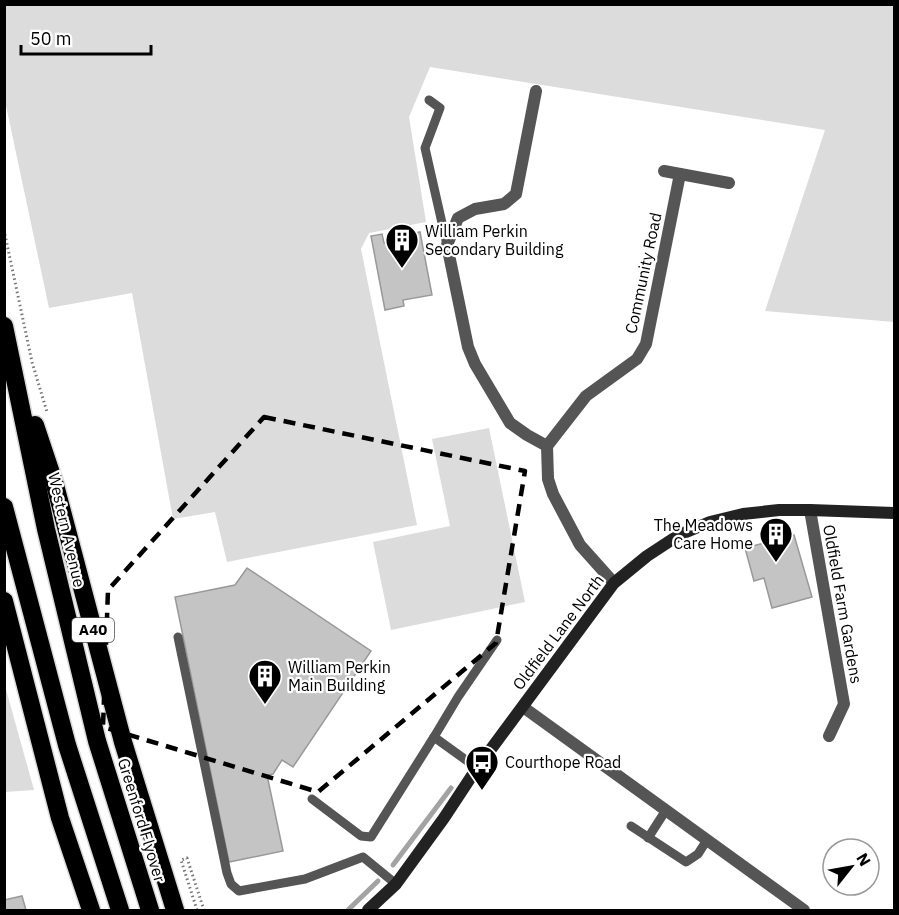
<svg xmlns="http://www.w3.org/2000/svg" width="899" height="915" viewBox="0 0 899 915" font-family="'IBM Plex Sans',sans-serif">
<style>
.green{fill:#dcdcdc}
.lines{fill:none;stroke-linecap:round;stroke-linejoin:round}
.stream{stroke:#a3a3a3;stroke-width:5}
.building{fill:#c4c4c4;stroke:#999;stroke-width:1.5}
.highway-casing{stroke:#dbdbdb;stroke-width:21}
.path{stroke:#777;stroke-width:3;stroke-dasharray:1.5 3;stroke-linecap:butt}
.lane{stroke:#555;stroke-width:9}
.street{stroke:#555;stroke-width:12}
.secondary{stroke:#222;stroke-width:12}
.highway{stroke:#000;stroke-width:18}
.marked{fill:none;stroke:#000;stroke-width:4.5;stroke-dasharray:12 8;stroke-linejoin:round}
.labels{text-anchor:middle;stroke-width:4.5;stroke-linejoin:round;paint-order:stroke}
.shield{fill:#fff;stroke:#4c4c4c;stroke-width:1.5}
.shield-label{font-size:15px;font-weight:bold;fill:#000}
.poi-label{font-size:16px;fill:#000;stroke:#fff;text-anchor:start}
.street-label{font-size:16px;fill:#000;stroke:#fff}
</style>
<rect width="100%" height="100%" fill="#fff"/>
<g class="green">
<path d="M4 5H894V322L765 311 825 130 430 67 409 117 426 222 369 233 361 249 417 525 227 562 215 512 173 519 132 293 49 308 5 101Z"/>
<path d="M489 428 525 602 391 630 373 542 450 526 432 439Z"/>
<path d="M4 682 34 790 5 792Z"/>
</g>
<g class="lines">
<g class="stream">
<path d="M393 865 451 788"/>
<path d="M348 910 378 881"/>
</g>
</g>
<g class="building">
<path d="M420 232 432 295 403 300 404 306 385 310 371 236 382 234 384 243 397 241 396 237Z"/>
<path d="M794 535 812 597 772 608 764 578 754 581 745 548Z"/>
<path d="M247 568 371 651 293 767 282 760 273 774 267 775 283 851 229 862 175 597 235 585Z"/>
<path d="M22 896 26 910H4V900Z"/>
</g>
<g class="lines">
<defs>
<g id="highway">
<path d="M4 326 46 529 97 741 150 910"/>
<path d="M35 425 55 485 123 742 175 910"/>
<path d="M4 507 67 745 120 910"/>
<path d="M4 601 60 818 91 910"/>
</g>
</defs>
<use href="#highway" class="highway-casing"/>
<g class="path">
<path d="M4 230 32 362 47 412"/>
<path d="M197 910 181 860 187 858 204 910"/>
</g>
<g class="lane">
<path d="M429 100 440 108 425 148 447 245"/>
<path d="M178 637 227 873 231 884 239 891 305 879 363 857 396 884"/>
<path d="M477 768 434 737 458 697 497 640"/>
<path d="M312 799 361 836 371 837 434 737"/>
<path d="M631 826 686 862 698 854 707 840"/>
<path d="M648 838 666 810"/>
</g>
<g class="street">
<path d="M536 91 516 194 504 204 475 209 458 218 447 245 468 347 475 364 510 423 527 435 547 446 548 479 553 494 580 545 614 583"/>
<path d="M664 171 729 183"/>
<path d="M547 446 586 396 637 359 646 344 680 174"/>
<path d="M810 510 844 704 829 736"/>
<path d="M523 707 804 910"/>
</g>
<path class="secondary" d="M368 910 396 884 444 818 477 768 614 583 647 556 679 535 710 522 743 514 779 510H810L894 513"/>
<use href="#highway" class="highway"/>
</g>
<path class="marked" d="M264 417 525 471 496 643 318 792 103 727 108 590Z"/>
<defs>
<symbol id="building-pin" viewBox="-11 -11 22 30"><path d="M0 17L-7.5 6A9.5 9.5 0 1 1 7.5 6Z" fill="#000" stroke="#fff"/><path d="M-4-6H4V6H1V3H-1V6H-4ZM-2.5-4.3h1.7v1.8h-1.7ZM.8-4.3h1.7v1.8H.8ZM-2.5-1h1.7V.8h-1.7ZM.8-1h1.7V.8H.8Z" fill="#fff"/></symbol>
<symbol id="bus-pin" viewBox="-11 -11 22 30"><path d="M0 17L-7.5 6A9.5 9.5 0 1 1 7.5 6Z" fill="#000" stroke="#fff"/><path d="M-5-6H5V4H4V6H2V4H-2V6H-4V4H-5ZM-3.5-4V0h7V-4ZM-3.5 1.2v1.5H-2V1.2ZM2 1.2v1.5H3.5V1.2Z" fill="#fff"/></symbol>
</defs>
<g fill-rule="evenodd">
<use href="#building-pin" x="383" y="221" width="38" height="52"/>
<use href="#building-pin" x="757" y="515" width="38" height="52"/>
<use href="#building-pin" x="246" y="657" width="38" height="52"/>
<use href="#bus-pin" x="463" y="743" width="38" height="52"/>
</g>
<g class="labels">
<rect class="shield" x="72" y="618" width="42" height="24" rx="4.5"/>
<g class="shield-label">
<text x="93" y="635">A40</text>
</g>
<g class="poi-label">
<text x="425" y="237">William Perkin<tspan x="425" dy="18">Secondary Building</tspan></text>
<text x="753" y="531" text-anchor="end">The Meadows<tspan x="753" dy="18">Care Home</tspan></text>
<text x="288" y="673">William Perkin<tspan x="288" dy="18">Main Building</tspan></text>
<text x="505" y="768">Courthope Road</text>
</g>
<g class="street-label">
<text transform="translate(643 273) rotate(-78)" y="6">Community Road</text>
<text transform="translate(67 530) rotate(77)" y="6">Western Avenue</text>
<text transform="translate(843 604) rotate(80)" y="6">Oldfield Farm Gardens</text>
<text transform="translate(558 632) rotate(-53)" y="6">Oldfield Lane North</text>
<text transform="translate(142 820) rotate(73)" y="6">Greenford Flyover</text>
</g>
</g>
<rect width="899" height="915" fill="none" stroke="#000000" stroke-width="12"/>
<g transform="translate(851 867) rotate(59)"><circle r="28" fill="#ffffff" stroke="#999999" stroke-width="1.5"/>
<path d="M0-4.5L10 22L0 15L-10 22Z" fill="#000000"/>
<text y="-9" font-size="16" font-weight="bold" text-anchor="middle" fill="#000000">N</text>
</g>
<path d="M21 45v9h130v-9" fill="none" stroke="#000000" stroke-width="3"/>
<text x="30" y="45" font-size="18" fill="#000000" stroke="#ffffff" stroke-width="4.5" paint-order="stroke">50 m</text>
</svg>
